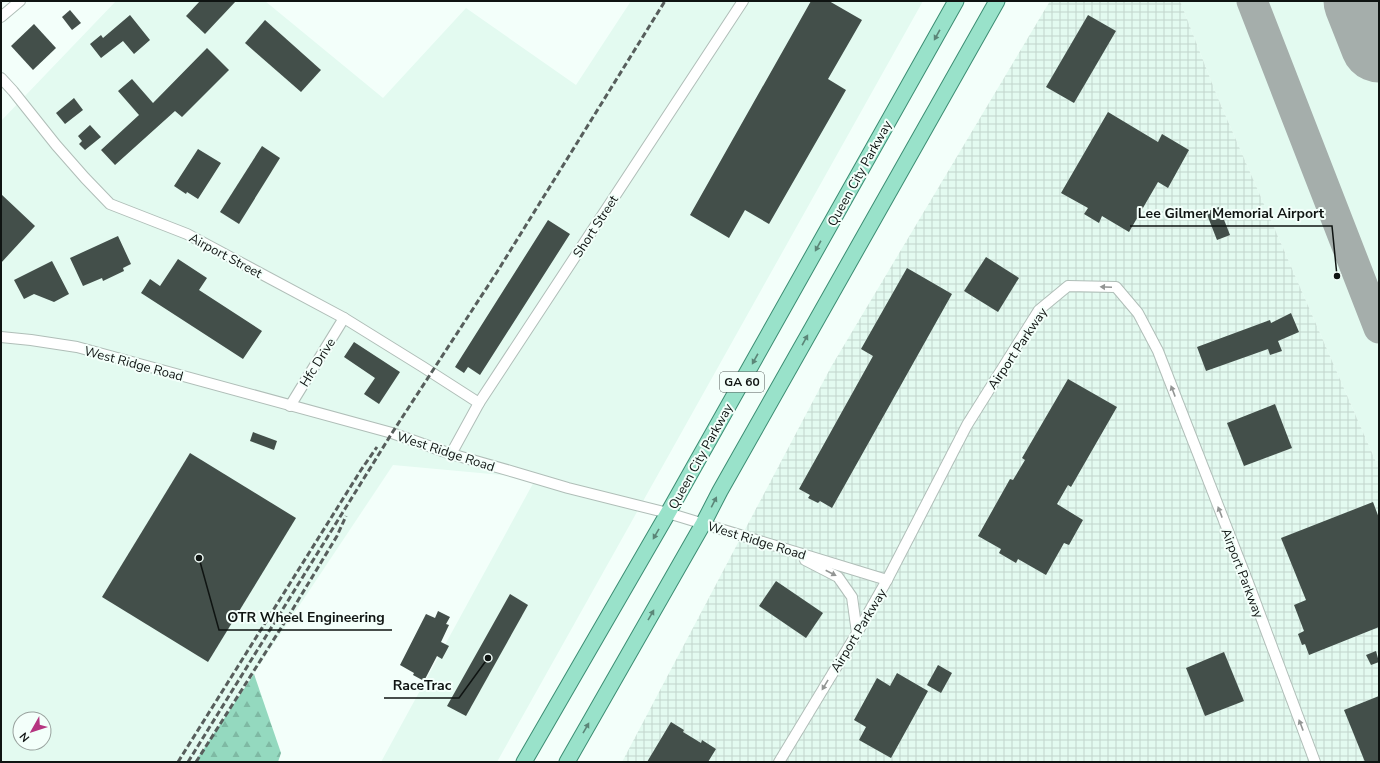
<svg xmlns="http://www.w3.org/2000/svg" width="1380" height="763" viewBox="0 0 1380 763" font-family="'Nunito Sans',sans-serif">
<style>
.built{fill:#e3faf0;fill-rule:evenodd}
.industrial{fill:url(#industrial-grid)}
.forest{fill:url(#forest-firs)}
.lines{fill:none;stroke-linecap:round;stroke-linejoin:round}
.taxiway{stroke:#a5aeab;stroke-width:31}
.runway{stroke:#a5aeab;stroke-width:77}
.building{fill:#434f4a}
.minor-casing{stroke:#b0beb8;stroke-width:12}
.primary-casing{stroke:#3c8d73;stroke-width:17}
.minor{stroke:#fff;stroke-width:10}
.primary{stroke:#99e2ca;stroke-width:15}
.rail{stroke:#575e5c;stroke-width:3;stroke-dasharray:6 3;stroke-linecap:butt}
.oneway{fill:#5b8577}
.oneway2{fill:#939594}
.labels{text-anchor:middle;stroke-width:4;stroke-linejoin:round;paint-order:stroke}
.shield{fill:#f3fffa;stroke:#535a58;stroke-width:1}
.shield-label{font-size:12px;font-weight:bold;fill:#0f1412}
.street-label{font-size:13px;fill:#0f1412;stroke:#f3fffa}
.leader{fill:none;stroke:#0f1412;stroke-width:1.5}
.callout-dot{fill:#0f1412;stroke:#f3fffa;stroke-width:1.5}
.callout-label{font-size:14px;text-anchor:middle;font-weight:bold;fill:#0f1412;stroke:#f3fffa;stroke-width:4;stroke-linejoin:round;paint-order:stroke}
</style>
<defs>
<pattern id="industrial-grid" width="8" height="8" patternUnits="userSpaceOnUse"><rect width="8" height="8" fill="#e3faf0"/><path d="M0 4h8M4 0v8" fill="none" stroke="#c2d5cd"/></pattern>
<pattern id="forest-firs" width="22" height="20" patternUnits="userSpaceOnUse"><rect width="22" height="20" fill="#94d9bf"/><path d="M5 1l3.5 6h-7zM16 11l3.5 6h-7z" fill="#7eb9a3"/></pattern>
</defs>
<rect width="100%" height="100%" fill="#f3fffa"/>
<g class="built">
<path d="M116 1H265L383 98 466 8 576 85 631 1H923L497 762H381L536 478 393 465 195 762H1V121ZM20 719H44V743H20Z"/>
<path d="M1180 1H1379V469L1217 96Z"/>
</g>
<path class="industrial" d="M1050 1H1180L1217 96 1379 469V762H622L831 367Z"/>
<path class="forest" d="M254 674 281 753 278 762H195Z"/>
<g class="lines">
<path class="taxiway" d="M1252 1 1379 328"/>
<path class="runway" d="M1362 1 1379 44"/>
</g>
<g class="building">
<path d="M200 1H236L205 34 186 16Z"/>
<path d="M811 1H829L862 20 828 79 846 90 769 224 745 210 729 238 690 215Z"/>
<path d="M70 10 81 23 72 30 62 17Z"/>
<path d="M130 15 150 40 134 54 123 41 101 58 90 44 101 35 103 38Z"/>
<path d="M1088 15 1116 31 1074 103 1046 87Z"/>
<path d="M265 20 321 70 301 92 245 43Z"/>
<path d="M34 24 56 48 33 70 11 46Z"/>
<path d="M207 48 229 70 182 117 175 111 115 165 101 150 139 115 118 91 132 79 153 103Z"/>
<path d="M74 98 83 110 65 124 56 113Z"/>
<path d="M1108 112 1158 142 1162 134 1189 150 1168 188 1158 182 1129 232 1102 216 1099 223 1084 214 1088 208 1061 193Z"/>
<path d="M90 125 101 137 85 150 79 144 82 141 78 136Z"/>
<path d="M262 146 280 158 239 224 220 212Z"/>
<path d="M198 149 221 163 198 199 187 192 186 194 174 186Z"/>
<path d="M1 194 35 226 1 263Z"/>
<path d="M1219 207 1230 235 1217 240 1206 212Z"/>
<path d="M548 220 570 234 480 375 468 367 464 373 455 367Z"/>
<path d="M118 236 131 264 123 268 124 271 103 281 102 278 83 286 70 258Z"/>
<path d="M986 257 1019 278 998 312 964 291Z"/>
<path d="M178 259 207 278 199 290 262 331 243 359 141 293 150 279 160 286Z"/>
<path d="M52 261 69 294 54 302 34 294 24 299 14 280Z"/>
<path d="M907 268 952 294 832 508 820 501 818 503 808 498 810 495 799 489 873 356 861 349Z"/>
<path d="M1291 313 1299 332 1278 341 1282 351 1270 355 1268 349 1206 371 1197 347 1270 320 1271 323Z"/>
<path d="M354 342 400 372 379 404 364 394 375 378 344 357Z"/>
<path d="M1068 379 1117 407 1071 487 1068 485 1057 504 1083 520 1069 545 1064 543 1046 575 1018 559 1016 563 999 553 1001 549 978 536 1010 479 1013 480 1025 460 1022 458Z"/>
<path d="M1275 404 1292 448 1244 466 1227 423Z"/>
<path d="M253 432 277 441 274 450 250 441Z"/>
<path d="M190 453 296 518 208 662 102 597Z"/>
<path d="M1373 502 1379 518V627L1309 655 1305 644 1302 645 1298 634 1304 631 1294 605 1306 600 1281 538Z"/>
<path d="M776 581 823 613 806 638 759 606Z"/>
<path d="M510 594 528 605 466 716 447 706Z"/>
<path d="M438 611 450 617 446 624 449 625 441 642 449 646 442 659 437 656 424 681 413 675 414 673 400 665 426 614 435 618Z"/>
<path d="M1376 651 1379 662 1371 665 1366 655Z"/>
<path d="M1224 652 1244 701 1205 716 1186 668Z"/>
<path d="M938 665 952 673 941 693 927 685Z"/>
<path d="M897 673 928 691 891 758 859 740 866 727 854 720 877 678 890 686Z"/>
<path d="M1379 696V762H1365L1344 710Z"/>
<path d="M671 722 684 730 683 732 701 743 702 740 716 749 708 762H647Z"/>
</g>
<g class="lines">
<defs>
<g id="minor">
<path d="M1 17 20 1"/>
<path d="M1 78 13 91 56 145 85 178 110 204 187 234 344 318 423 367 479 403"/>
<path d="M1 337 31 340 77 347 392 433 451 454 514 472 568 488 668 513 887 580"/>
<path d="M290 406 344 318"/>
<path d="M451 454 479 403 743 1"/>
<path d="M805 560 838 577 852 597 857 633"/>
<path d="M779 762 857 633 887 580 967 425 1039 310 1068 286 1116 287 1138 313 1158 351 1249 585 1315 762"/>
</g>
<g id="primary">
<path d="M524 762 668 513 956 1"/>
<path d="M567 762 703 524 720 491 997 1"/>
</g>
</defs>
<use href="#minor" class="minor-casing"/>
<use href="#primary" class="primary-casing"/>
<use href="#minor" class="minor"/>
<use href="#primary" class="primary"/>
<g class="rail">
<path d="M178 762 361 470 377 447"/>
<path d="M188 762 392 433 497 272 665 1"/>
<path d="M196 762 288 617 337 536 346 516"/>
</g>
</g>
<defs><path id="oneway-solid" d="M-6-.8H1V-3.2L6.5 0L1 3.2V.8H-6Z"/></defs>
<g class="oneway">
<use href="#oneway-solid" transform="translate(937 35) rotate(119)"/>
<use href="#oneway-solid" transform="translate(818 246) rotate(119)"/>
<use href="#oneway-solid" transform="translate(805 340) rotate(-61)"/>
<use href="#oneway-solid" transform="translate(755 359) rotate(119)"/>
<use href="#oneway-solid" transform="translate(714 502) rotate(-63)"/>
<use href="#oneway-solid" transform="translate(656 534) rotate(120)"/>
<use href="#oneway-solid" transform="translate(651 615) rotate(-60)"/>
<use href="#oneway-solid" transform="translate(586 728) rotate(-60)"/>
</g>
<g class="oneway2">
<use href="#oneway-solid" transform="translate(1106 287) rotate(-178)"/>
<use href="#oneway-solid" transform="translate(1173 391) rotate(-111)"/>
<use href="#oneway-solid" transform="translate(1220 512) rotate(-111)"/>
<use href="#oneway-solid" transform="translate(831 573) rotate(27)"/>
<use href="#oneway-solid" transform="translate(825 685) rotate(121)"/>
<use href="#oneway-solid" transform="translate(1301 725) rotate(-111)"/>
</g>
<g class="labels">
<rect class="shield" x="720" y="372" width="44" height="20" rx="3"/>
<g class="shield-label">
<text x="742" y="386">GA 60</text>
</g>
<g class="street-label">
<text transform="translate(859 173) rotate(-61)" y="5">Queen City Parkway</text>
<text transform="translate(595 226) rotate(-57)" y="5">Short Street</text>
<text transform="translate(226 255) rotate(28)" y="5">Airport Street</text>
<text transform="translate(1017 348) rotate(-56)" y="5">Airport Parkway</text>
<text transform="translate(317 362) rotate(-58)" y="5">Hfc Drive</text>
<text transform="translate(134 363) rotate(15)" y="5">West Ridge Road</text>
<text transform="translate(446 451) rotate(18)" y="5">West Ridge Road</text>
<text transform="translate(700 456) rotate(-61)" y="5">Queen City Parkway</text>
<text transform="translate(757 540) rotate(17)" y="5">West Ridge Road</text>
<text transform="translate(1243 573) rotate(69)" y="5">Airport Parkway</text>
<text transform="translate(858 630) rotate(-59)" y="5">Airport Parkway</text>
</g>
</g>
<path class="leader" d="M1337 276L1332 226H1130M199 558L219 630H392M488 658L459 698H384"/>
<g class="callout-dot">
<circle cx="1337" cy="276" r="4"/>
<circle cx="199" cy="558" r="4"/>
<circle cx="488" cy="658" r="4"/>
</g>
<g class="callout-label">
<text x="1231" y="218">Lee Gilmer Memorial Airport</text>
<text x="306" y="622">OTR Wheel Engineering</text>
<text x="422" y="690">RaceTrac</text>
</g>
<rect width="1380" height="763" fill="none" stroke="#0f1412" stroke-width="4"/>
<g transform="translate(32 731) rotate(231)"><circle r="19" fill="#f3fffa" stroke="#98a19d"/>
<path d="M0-3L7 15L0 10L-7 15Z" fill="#b53580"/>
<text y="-6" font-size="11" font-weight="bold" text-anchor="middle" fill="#0f1412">N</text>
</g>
</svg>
